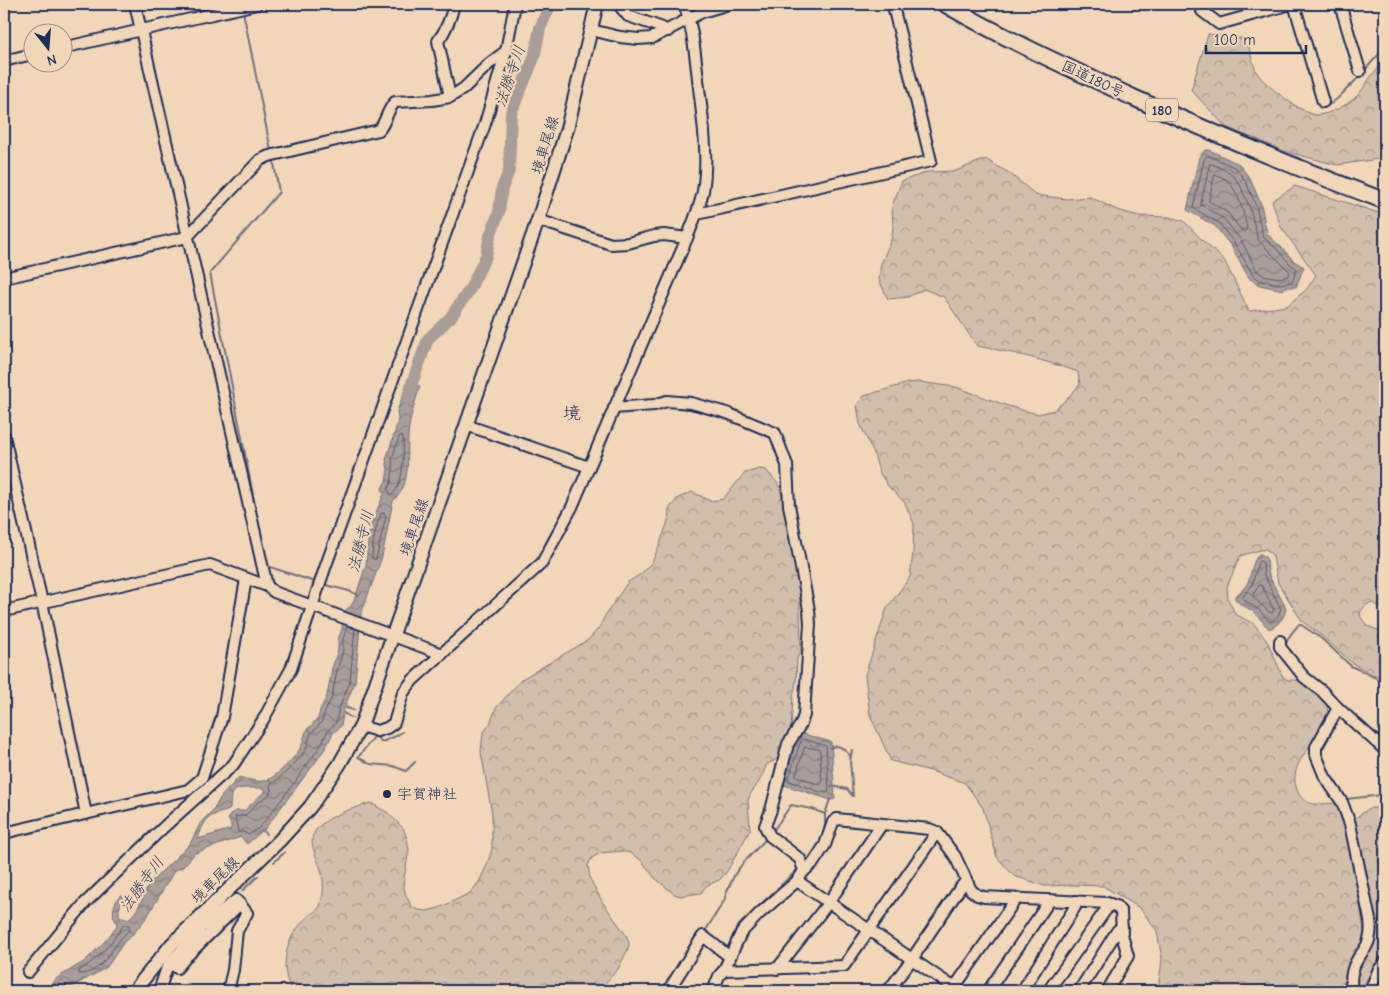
<svg xmlns="http://www.w3.org/2000/svg" width="1389" height="995" viewBox="0 0 1389 995" font-family="'Comic Neue','Klee One',sans-serif">
<style>
.forest{fill:url(#forest-crowns);stroke:#767684}
.water{fill:url(#water-waves);stroke:#707181;fill-rule:evenodd}
.lines{fill:none;stroke-linecap:round;stroke-linejoin:round}
.shore{stroke:#535b76;stroke-width:1}
.stream{stroke:#707181;stroke-width:2}
.river{stroke:#a89d99;stroke-width:12}
.minor-casing{stroke:#1b2f5e;stroke-width:14}
.major-casing{stroke:#1b2f5e;stroke-width:16}
.highway-casing{stroke:#1b2f5e;stroke-width:19}
.minor{stroke:#f1d6b8;stroke-width:10}
.major{stroke:#f1d6b8;stroke-width:12}
.highway{stroke:#f1d6b8;stroke-width:15}
.poi-dot{fill:#1b2f5e;stroke:#f1d6b8;stroke-width:2}
.labels{text-anchor:middle;stroke-width:4.5;stroke-linejoin:round;paint-order:stroke}
.shield{fill:#f1d6b8;stroke:#5b6179;stroke-width:1}
.shield-label{font-size:14px;font-weight:bold;fill:#1b2f5e}
.street-label{font-size:15px;fill:#1b2f5e;stroke:#f1d6b8}
.poi-label{font-size:15px;fill:#1b2f5e;stroke:#f1d6b8;text-anchor:start}
.water-label{font-size:16px;font-style:italic;fill:#37456a;stroke:#f1d6b8}
.quarter-label{font-size:18px;fill:#1b2f5e;stroke:#f1d6b8}
</style>
<defs>
<pattern id="forest-crowns" width="20" height="18" patternUnits="userSpaceOnUse" patternTransform="scale(1.25)"><rect width="20" height="18" fill="#d1beab"/><path d="M2 6a3 3 0 1 1 6 0M12 15a3 3 0 1 1 6 0" fill="none" stroke="#a99b8e"/></pattern>
<pattern id="water-waves" width="16" height="10" patternUnits="userSpaceOnUse" patternTransform="scale(1.25)"><rect width="16" height="10" fill="#a89d99"/><path d="M0 5q4-4 8 0t8 0" fill="none" stroke="#888080"/></pattern>
</defs>
<rect width="100%" height="100%" fill="#f1d6b8"/>
<filter id="ink" filterUnits="userSpaceOnUse"><feTurbulence type="fractalNoise" baseFrequency=".02" numOctaves="2"/><feDisplacementMap in="SourceGraphic" scale="10" xChannelSelector="R" yChannelSelector="G"/><feConvolveMatrix kernelMatrix="1 2 1 2 8 2 1 2 1" color-interpolation-filters="sRGB"/></filter>
<g filter="url(#ink)">
<g class="forest">
<path d="M1208 34 1247 39C1249 48 1254 70 1259 76 1268 87 1303 114 1316 115 1329 115 1345 106 1355 98 1367 87 1370 71 1385 64V158L1337 165 1284 151 1226 127 1191 90Z"/>
<path d="M985 159 1009 173 1036 195 1067 199 1090 197 1117 210 1139 216 1169 217 1184 221 1202 240 1224 260 1249 311 1287 306 1307 289 1316 275 1281 227 1272 201 1295 186 1385 215V612C1380 606 1371 599 1364 607 1362 610 1360 611 1360 615 1361 618 1365 623 1367 626L1378 630 1383 628 1385 624V681L1378 676 1367 672 1351 662 1323 637 1302 621 1278 583 1273 556 1266 549 1260 550 1240 556 1227 587 1228 599 1235 614 1254 624 1261 633 1268 643 1283 677 1288 680H1296L1300 682 1324 700C1327 705 1329 712 1327 718 1320 742 1286 762 1297 790 1299 796 1304 801 1310 803 1318 806 1328 802 1337 804L1341 811 1350 851 1358 889 1364 932 1360 949 1353 959 1345 976 1343 991H1158L1162 959 1157 931 1140 908 1103 886 1073 885 1045 886 1014 876 997 857 983 808 965 783 931 771 891 761 870 715 865 675 887 608 910 577 913 552 914 524 905 503 889 487 879 472 874 454 860 424 857 405 864 396 908 383 918 382 956 387 1008 406 1025 411 1039 414 1054 410 1066 400 1080 384 1078 372C1045 360 1011 352 977 346L944 297 924 289 908 297 888 299 879 280 881 264 891 240 893 228 892 206 902 181 928 172 956 171Z"/>
<path d="M760 469 766 470 778 484 786 507 799 574 801 650 797 659 796 682 793 697 791 729 780 756 774 761 767 764 759 782 751 793 748 800 750 830 726 873 719 880 706 886 701 893 681 896 674 894 655 878 641 860 630 853 622 851 600 853 592 858 588 865 590 879 603 903 626 935 629 943 628 949 618 969 598 991H292C283 976 283 956 291 939 294 931 301 924 307 917 310 914 316 912 319 908 321 905 322 897 323 893 324 885 323 877 321 870 318 859 308 844 314 833 324 816 354 808 371 803L379 808 387 812 403 828 407 839 409 850 403 884 406 895 411 906 418 910 427 911 439 908 470 893 479 882 487 865 492 849V814L481 752 483 733 490 724 496 708 522 679 588 640 599 628 606 614 628 582 641 574 652 562 660 544 668 521 669 509 678 498 692 492 711 501 723 499 745 473Z"/>
<path d="M1372 808 1385 809V958L1374 968 1364 984C1357 987 1355 981 1356 975L1371 948 1355 818 1367 810Z"/>
<path d="M1385 973V991H1374L1380 978Z"/>
</g>
<g class="water">
<path d="M1205 150H1209L1239 164 1250 179 1261 204 1267 234 1281 247 1294 261 1304 267 1296 287H1286L1283 290 1259 285 1249 278 1231 246 1215 226 1187 210 1199 157Z"/>
<path d="M407 384 420 386C416 400 411 413 409 427 405 451 414 483 393 501L382 557 361 614 355 682 345 706 355 711 344 708 343 712 353 718 343 714 341 726 333 733 326 747 317 760 264 830 267 834 266 835 262 831 247 844 241 837 195 853 183 867 174 871 147 917 133 934 124 942 107 967 97 973 64 991H47L57 978 85 961 108 938 117 925C117 923 115 920 114 918 112 910 115 898 122 895 124 903 116 908 120 917H123L127 920C140 911 142 896 150 883L190 844 201 822 213 810 221 797 239 777C246 779 256 782 263 781 274 780 296 757 301 747 304 741 304 734 308 728L312 726 314 722 318 719 320 710 327 696 332 668 338 650V639L342 629 343 612 351 606 355 598 366 565 368 542 371 524 384 494 382 488 386 481 388 469 386 460 396 428 398 419 397 411ZM245 788H261L266 790 244 811H236L230 814 228 819 231 824V829L198 839C201 830 204 819 214 815 220 812 225 813 230 809 232 796 227 790 245 788Z"/>
<path d="M1259 554H1261C1269 558 1267 563 1268 571 1270 581 1282 598 1286 609 1284 619 1278 625 1269 629 1264 624 1260 618 1255 613 1249 608 1239 605 1235 599V596C1239 593 1244 589 1247 584 1252 574 1251 563 1259 554Z"/>
<path d="M800 733 831 742 835 799 831 800 781 784 794 745Z"/>
</g>
<g class="lines">
<g class="shore">
<path d="M1207 156H1210L1236 168 1246 182 1256 206 1263 237 1278 250 1290 264 1297 269 1292 282 1280 284 1261 281 1253 275 1235 244 1219 223 1193 208 1204 160Z"/>
<path d="M1210 164H1212L1231 173 1240 185 1250 208 1258 240 1289 271 1290 273 1288 276 1279 278 1263 275 1257 271 1241 240 1224 219 1201 205Z"/>
<path d="M1215 175C1236 177 1243 211 1247 228L1245 231H1242L1228 213 1209 201Z"/>
<path d="M400 436H402L403 439C404 452 404 488 391 495L388 489 391 483 393 470 392 459Z"/>
<path d="M384 513 386 516 377 555 376 559H373L372 557C373 542 375 528 381 514Z"/>
<path d="M1260 561 1263 563 1264 575 1281 609 1278 616 1271 622 1269 621 1259 610 1242 598 1252 585 1258 563Z"/>
<path d="M1260 585 1262 586 1274 610 1272 613 1269 612 1253 597V595Z"/>
<path d="M347 626 343 640V651L337 670 332 697 325 712 322 721 315 730 311 733 306 749 300 758 281 777 270 785 271 791 269 795 256 804 246 815 235 817 238 832H243L249 835 261 826 295 782 321 745 328 730 336 723 339 708 350 681 355 628"/>
<path d="M804 739 826 746 829 791 827 793 817 791 788 780 801 740Z"/>
<path d="M805 747 818 749 820 751 822 783 820 785 796 776Z"/>
<path d="M123 925H129L130 929C127 933 122 936 119 941 108 955 99 974 79 974V971C97 959 113 943 123 925Z"/>
</g>
<g class="stream">
<path d="M243 11 271 151"/>
<path d="M1364 71 1379 54"/>
<path d="M1326 107 1337 99 1361 75"/>
<path d="M263 547 210 273 279 192 273 158"/>
<path d="M267 564V566L315 582"/>
<path d="M322 584 349 591 358 595"/>
<path d="M1300 624 1322 639 1351 666 1374 677 1385 684"/>
<path d="M1286 647C1285 639 1294 631 1299 624"/>
<path d="M1336 698 1345 707"/>
<path d="M830 748C840 743 845 750 851 757"/>
<path d="M359 756 375 736 382 742 396 736 402 732"/>
<path d="M358 757 370 764 393 766 406 771 415 762"/>
<path d="M1324 762 1321 753 1322 750 1341 715"/>
<path d="M1326 766 1334 782"/>
<path d="M831 786 847 789 853 796 850 761 852 750"/>
<path d="M1346 799 1383 795 1385 796"/>
<path d="M773 831 791 805 812 809 825 814"/>
<path d="M823 835 825 825V814L830 799"/>
<path d="M274 862 285 852"/>
<path d="M806 862 821 842"/>
<path d="M242 891 258 876"/>
<path d="M704 933 724 901 727 891 735 874 743 863 765 840"/>
<path d="M728 948 736 929 741 923 799 868"/>
<path d="M719 966 723 958"/>
<path d="M165 991 172 969"/>
</g>
<path class="river" d="M408 399 412 383 428 339 450 318 470 289 486 256 490 236 499 212 502 188 509 171 511 113 534 58 540 28 551 4"/>
<defs>
<g id="minor">
<path d="M135 4 267 586"/>
<path d="M618 4 628 16 660 27 668 31"/>
<path d="M1200 4 1202 11 1219 24 1291 4"/>
<path d="M1246 4 1250 15"/>
<path d="M1294 4 1323 102"/>
<path d="M1340 4 1360 71"/>
<path d="M591 30 620 37 638 39 652 38 702 12 729 4"/>
<path d="M62 48 257 4"/>
<path d="M4 61 32 54"/>
<path d="M450 97 438 41C447 29 451 18 454 4"/>
<path d="M697 214 931 161 893 6 890 4"/>
<path d="M538 220 611 244 628 243 654 236 664 235 687 238"/>
<path d="M4 278 187 237 260 160 269 156 379 130C386 122 387 110 395 102L432 100 450 97 463 89 490 63 506 51"/>
<path d="M614 408 654 405 667 401 691 403 727 413 775 433 787 465 789 505 809 610 810 624 804 715 801 724 788 744 771 810 765 826 770 836 800 859 804 871"/>
<path d="M466 425 589 467"/>
<path d="M4 436 42 602 86 814"/>
<path d="M4 611 210 565 267 586 274 592 442 654"/>
<path d="M1280 641V647L1304 677 1322 691 1338 708 1385 750"/>
<path d="M1338 708 1316 747V755L1325 777 1342 802 1350 824 1370 920C1371 927 1371 933 1369 940 1367 948 1361 953 1357 960 1351 970 1350 980 1352 991"/>
<path d="M361 726 377 731 387 728 394 723 403 693 413 680 542 563 572 507 687 238C693 223 700 207 703 191 709 154 702 116 698 79 695 54 693 28 684 4"/>
<path d="M4 833 188 790 202 778 222 717 246 579"/>
<path d="M797 881 959 991"/>
<path d="M777 969 829 902 882 824"/>
<path d="M724 970 844 966 937 832"/>
<path d="M28 972 85 903 166 825 233 765 263 720 291 669 325 568 485 124 506 51 515 4"/>
<path d="M954 988 1016 899"/>
<path d="M159 991 166 970 170 963 202 927 236 900 240 904 186 957 177 968 170 963"/>
<path d="M228 991 233 970 237 931 247 913 240 904"/>
<path d="M668 991C680 973 691 954 703 936L730 957"/>
<path d="M713 991 719 976 724 970 741 933 759 914 797 881 804 871 814 862 825 845 833 822 837 819 929 829 937 832 955 856 971 890 977 895 984 897 1107 903 1116 906 1121 912 1122 935 1128 956 1107 991"/>
<path d="M888 991 912 959 960 888 966 881"/>
<path d="M988 991 1050 900"/>
<path d="M1022 991 1075 907 1076 901"/>
<path d="M1048 991 1110 904"/>
<path d="M1079 991 1117 931 1122 927"/>
<path d="M1370 991 1378 971 1385 962"/>
</g>
<path id="major" d="M134 991 172 944 280 840 310 807 339 765 361 726 538 220 567 129 597 4"/>
<path id="highway" d="M945 4C1005 39 1069 68 1132 97 1215 134 1299 169 1385 201"/>
</defs>
<use href="#minor" class="minor-casing"/>
<use href="#major" class="major-casing"/>
<use href="#highway" class="highway-casing"/>
<use href="#minor" class="minor"/>
<use href="#major" class="major"/>
<use href="#highway" class="highway"/>
</g>
</g>
<circle class="poi-dot" cx="387" cy="794" r="5"/>
<g class="labels">
<rect class="shield" x="1146" y="98.5" width="32" height="23" rx="4"/>
<g class="shield-label">
<text x="1162" y="115">180</text>
</g>
<g class="street-label">
<text transform="translate(1093 79) rotate(25)" y="5">国道180号</text>
<text transform="translate(545 145) rotate(-73)" y="5">境車尾線</text>
<text transform="translate(414 527) rotate(-71)" y="5">境車尾線</text>
<text transform="translate(215 880) rotate(-44)" y="5">境車尾線</text>
</g>
<g class="poi-label">
<text x="397" y="799">宇賀神社</text>
</g>
<g class="water-label">
<text transform="translate(509 76) rotate(-71)" y="6">法勝寺川</text>
<text transform="translate(360 541) rotate(-76)" y="6">法勝寺川</text>
<text transform="translate(141 884) rotate(-54)" y="6">法勝寺川</text>
</g>
<g class="quarter-label">
<text x="572" y="419">境</text>
</g>
</g>
<rect width="1389" height="995" fill="none" stroke="#f1d6b8" stroke-width="20"/>
<rect x="10" y="10" width="1369" height="975" fill="none" stroke="#1b2f5e" stroke-width="2" filter="url(#ink)"/>
<g transform="translate(48 48) rotate(163)"><circle r="24" fill="#f1d6b8" stroke="#9b9394"/>
<path d="M0-4L9 19L0 12L-9 19Z" fill="#1b2f5e"/>
<text y="-8" font-size="14" font-weight="bold" text-anchor="middle" fill="#1b2f5e">N</text>
</g>
<path d="M1206 45v8h100v-8" fill="none" stroke="#1b2f5e" stroke-width="2.5"/>
<text x="1214" y="45" font-size="15" fill="#1b2f5e" stroke="#f1d6b8" stroke-width="4" paint-order="stroke">100 m</text>
</svg>
